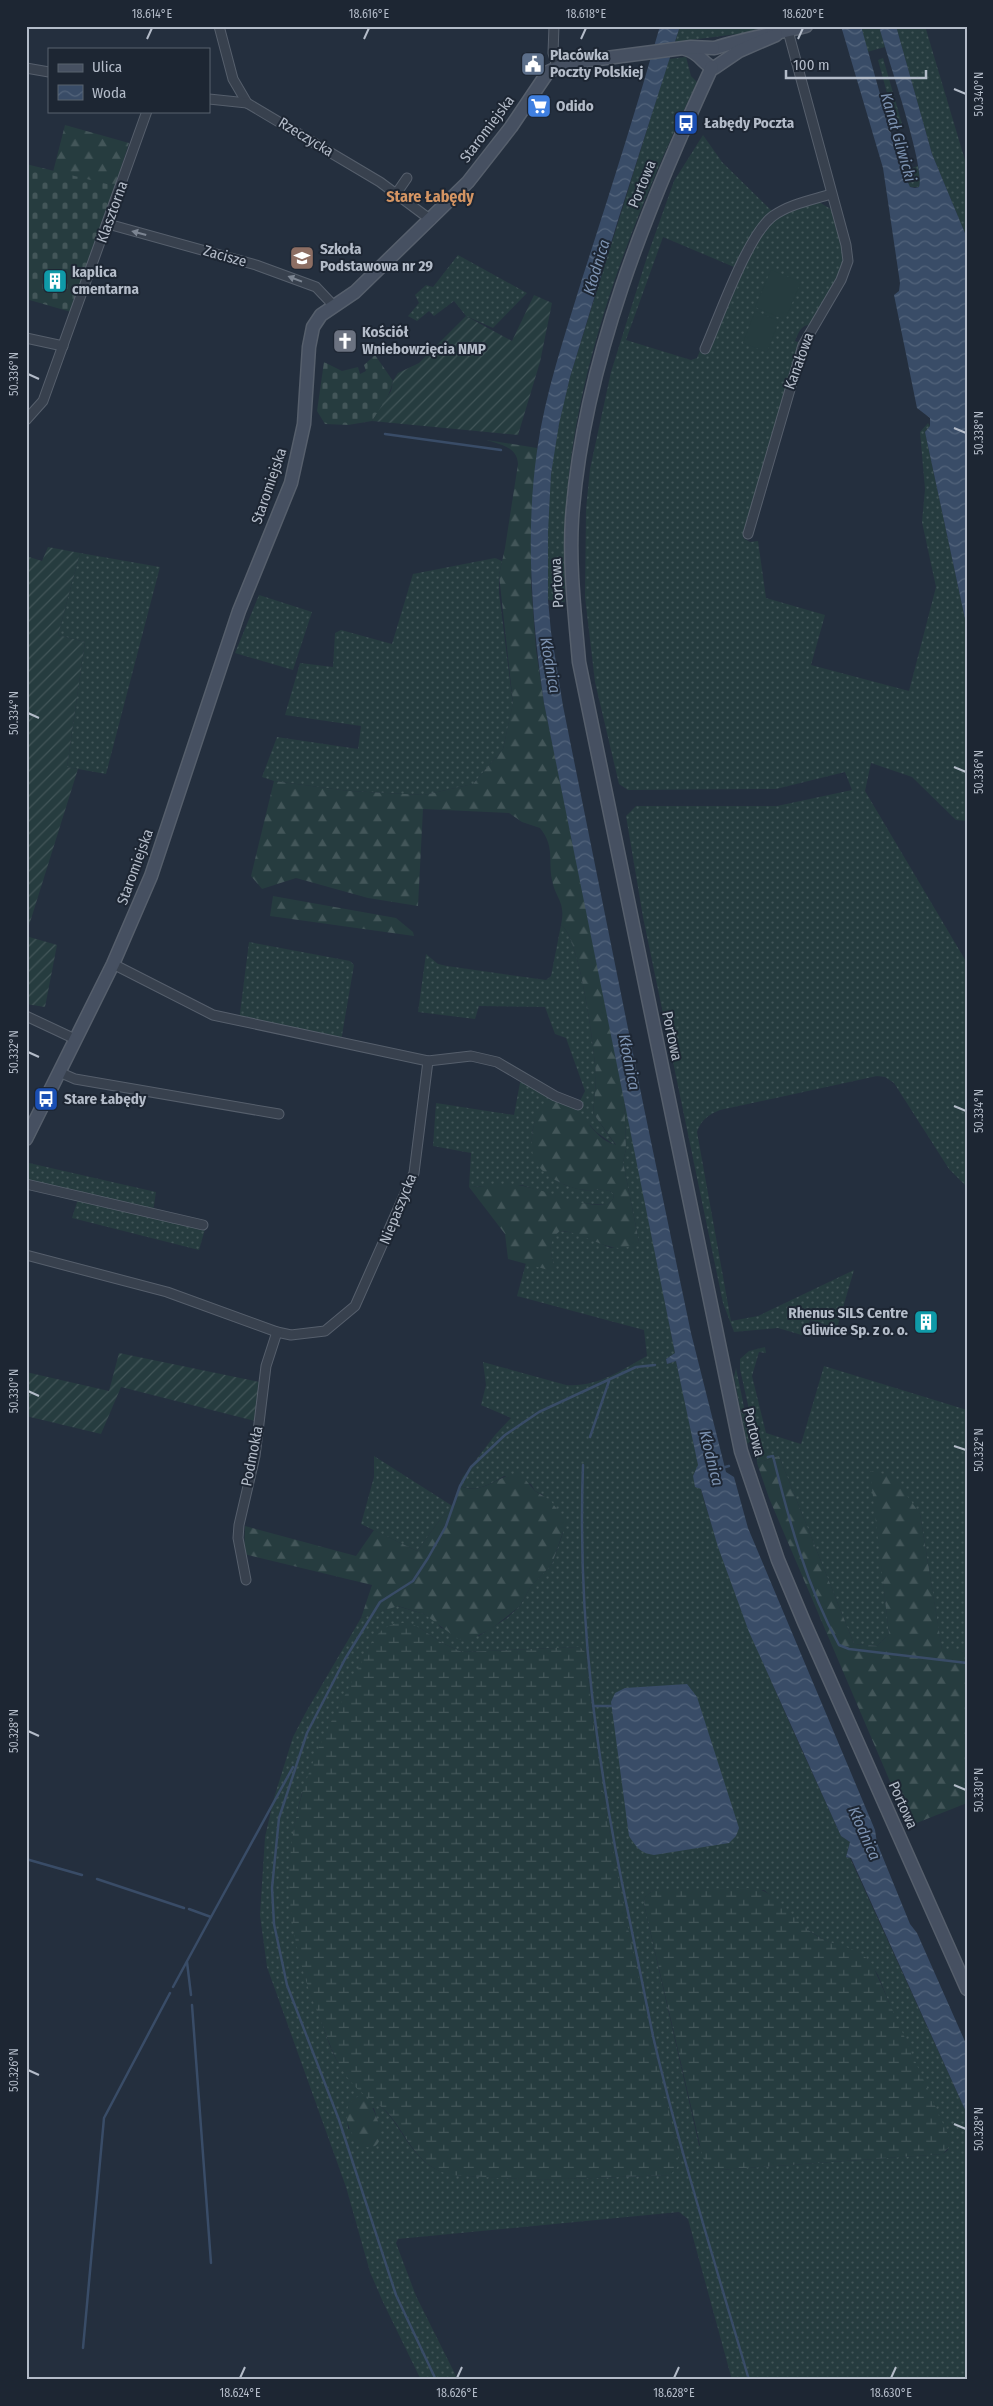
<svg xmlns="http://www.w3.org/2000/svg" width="993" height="2406" viewBox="0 0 993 2406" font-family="'Fira Sans Condensed',sans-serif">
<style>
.grass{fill:url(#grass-dots);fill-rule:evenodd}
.forest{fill:url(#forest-firs)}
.wetland{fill:url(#wetland-marsh)}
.cemetery{fill:url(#cemetery-stones)}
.garden{fill:url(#garden-furrows)}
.pitch{fill:#263c3f}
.water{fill:url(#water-waves)}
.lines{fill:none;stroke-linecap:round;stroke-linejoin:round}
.stream{stroke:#394c67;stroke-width:2.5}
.street-casing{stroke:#565f6c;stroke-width:11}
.secondary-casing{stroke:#565f6c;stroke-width:15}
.street{stroke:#38414e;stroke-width:9}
.secondary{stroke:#465061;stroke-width:12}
.oneway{fill:#7c8592}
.ticks{fill:none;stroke:#b4bcc9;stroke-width:2}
.labels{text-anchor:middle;stroke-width:4;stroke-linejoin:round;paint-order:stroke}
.poi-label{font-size:15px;font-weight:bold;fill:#b4bcc9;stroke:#1d2633;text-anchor:start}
.street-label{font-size:15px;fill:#b4bcc9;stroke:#1d2633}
.water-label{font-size:16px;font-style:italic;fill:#7c92b1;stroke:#1d2633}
.neighbourhood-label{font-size:16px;font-weight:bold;fill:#d59563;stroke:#1d2633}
.neatline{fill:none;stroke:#b4bcc9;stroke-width:2}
.ticks-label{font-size:12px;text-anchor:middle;fill:#b4bcc9}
</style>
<defs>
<pattern id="grass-dots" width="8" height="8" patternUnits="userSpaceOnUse" patternTransform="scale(1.25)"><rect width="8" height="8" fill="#263c3f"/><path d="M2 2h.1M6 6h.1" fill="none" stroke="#435659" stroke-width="1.8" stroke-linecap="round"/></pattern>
<pattern id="forest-firs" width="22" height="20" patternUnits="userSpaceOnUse" patternTransform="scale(1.25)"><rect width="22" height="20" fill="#263c3f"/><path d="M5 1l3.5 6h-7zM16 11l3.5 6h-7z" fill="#435659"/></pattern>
<pattern id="wetland-marsh" width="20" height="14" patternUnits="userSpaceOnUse" patternTransform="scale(1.25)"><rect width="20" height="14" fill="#263c3f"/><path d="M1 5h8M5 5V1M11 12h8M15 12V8" fill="none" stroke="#435659"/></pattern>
<pattern id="cemetery-stones" width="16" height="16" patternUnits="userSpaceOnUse" patternTransform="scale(1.25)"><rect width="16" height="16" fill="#263c3f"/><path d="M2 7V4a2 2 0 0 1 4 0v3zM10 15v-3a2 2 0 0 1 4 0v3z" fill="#435659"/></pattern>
<pattern id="garden-furrows" width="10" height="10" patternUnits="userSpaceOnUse" patternTransform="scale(1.25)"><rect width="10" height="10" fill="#263c3f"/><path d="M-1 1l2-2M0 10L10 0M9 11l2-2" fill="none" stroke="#435659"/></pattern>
<pattern id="water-waves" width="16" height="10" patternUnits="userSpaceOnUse" patternTransform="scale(1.25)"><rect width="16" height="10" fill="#394c67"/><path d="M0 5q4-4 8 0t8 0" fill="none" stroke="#53647b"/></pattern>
</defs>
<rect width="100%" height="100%" fill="#242f3e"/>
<g class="grass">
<path d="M680 26H760L756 30 745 33 675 42Z"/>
<path d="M861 26H879L885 47 867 52Z"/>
<path d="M896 26H925L967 167V238L932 154Z"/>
<path d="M686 57 691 76 697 82C636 212 579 351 567 496 564 531 565 566 565 602L548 600C548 558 546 516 551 475 554 442 562 409 570 377L669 59Z"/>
<path d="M883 58 902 124 896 126 878 60Z"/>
<path d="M703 135 722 162 778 217 817 201 831 209C835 221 841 234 844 246 850 273 824 303 811 324 801 326 799 331 795 341L800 343 743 538 750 542 758 541 766 598 825 615 811 665 909 691 936 587 922 522 925 489 920 432 928 423 930 426 925 432 967 628V821L956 820 912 777 871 763 865 791 967 963V1187L949 1169 894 1083 885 1077 877 1076 720 1110C708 1115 701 1120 697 1132L731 1321 758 1316 854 1270 837 1328 810 1320 805 1336 778 1328 734 1332 723 1303 643 917 626 816 636 806H777L852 790 845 772 776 789 628 790 619 784 595 682 585 597 586 509 590 469 611 372 647 257 674 181ZM663 237 734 267 697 358 691 360 626 340Z"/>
<path d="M918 166 920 182 919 187H910L903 171Z"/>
<path d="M458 255 527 293 493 328 466 316 454 301 434 316 429 311 417 321 408 316 419 303 415 295 426 285 433 287Z"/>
<path d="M80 553 160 567 106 774 67 767 85 642 58 635Z"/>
<path d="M495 558 502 561 499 575V593L513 704 503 749 473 784 424 795 349 791 274 781 262 777 277 737 358 749 361 726 285 715 300 663 333 667 335 633 341 630 392 644 413 574Z"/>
<path d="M259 595 312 612 293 670 235 653Z"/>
<path d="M561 925C580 936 594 1049 596 1074 596 1087 594 1100 593 1113L616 1146 596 1132 590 1125 536 1118C522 1157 544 1183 583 1190 592 1191 601 1188 610 1191L614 1194 613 1199 607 1205 578 1203 522 1185 469 1187 471 1153 433 1146 436 1103 514 1115 522 1072 557 1092 580 1101 585 1091 566 1038 555 1034 545 1007 479 1006 475 1019 418 1012 426 954 438 964 447 966 546 980 551 976Z"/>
<path d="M249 942 350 961 354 965 341 1041 239 1021Z"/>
<path d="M624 1093 675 1353 666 1359 667 1364 676 1361 699 1465 696 1472C730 1599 787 1717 841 1836L850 1842 846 1857 850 1858 967 2114V2380H732L688 2219 679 2212 398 2239 396 2243 416 2296 458 2380H421L383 2302 370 2272 346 2187 267 1967 260 1915 265 1837 274 1798 293 1737 306 1712 361 1618 397 1606 424 1614 435 1620 441 1628 479 1636 507 1618 520 1606 531 1586 552 1564 563 1533 543 1495 535 1491 531 1484 504 1476C489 1485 478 1492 460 1486L454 1507 442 1517 417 1551 361 1524 374 1477V1456L454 1507 462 1478 495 1435 511 1418 481 1405 486 1385 483 1362 566 1385C599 1387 619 1371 647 1356L644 1330 517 1296 526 1263 555 1271C552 1256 545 1241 560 1231L576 1233 611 1248 639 1242 623 1162 626 1149ZM420 1628 442 1643 462 1652 580 1647 586 1653C600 1822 639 1986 678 2151L669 2175C609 2177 548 2182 488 2177 473 2176 457 2177 443 2172 417 2164 404 2134 389 2115 374 2097 351 2084 339 2064 330 2050 326 2033 320 2018 289 1942 280 1873 302 1793ZM655 1889 764 1890C782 1904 796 1923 816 1935 844 1953 858 1941 878 1975L948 2150 943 2154 719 2170 699 2145 644 1904 645 1897ZM374 2108 379 2126 348 2129 347 2111Z"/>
<path d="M29 1163 156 1192 153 1212 26 1181Z"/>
<path d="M78 1199 205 1229 199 1250 72 1218Z"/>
<path d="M765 1347 766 1353 759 1352 752 1376 766 1433 801 1444 824 1366 967 1410V1652L942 1650 920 1514 871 1472 889 1634 877 1646 854 1644 779 1456 757 1463 756 1441 740 1369V1359L749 1351Z"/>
<path d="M736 1368 751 1441 747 1444 734 1377Z"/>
</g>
<g class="forest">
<path d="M65 125 129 143 115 186 53 172Z"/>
<path d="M487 440 537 448 531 583 536 650 544 703 624 1093 626 1149 623 1162 639 1242C612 1260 587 1231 560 1231 545 1242 552 1257 556 1272L508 1259 505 1234 469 1187C487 1187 506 1182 523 1186 554 1192 574 1206 607 1205L613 1199 614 1194 610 1191C602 1189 595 1190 587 1190 577 1190 564 1185 555 1180 546 1175 535 1165 533 1155 529 1139 535 1095 557 1100 586 1106 590 1139 616 1145L593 1113C594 1100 596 1087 596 1074 594 1049 580 936 561 925 566 901 556 900 552 880 548 859 555 847 540 828L522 822 509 813 423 809 418 906 368 898 296 878 262 889 251 876 274 781 349 791 424 795 473 784 503 749 513 703 499 575 505 548 518 464C517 447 501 445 487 440Z"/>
<path d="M273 896 396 918 413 932 414 936 270 916Z"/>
<path d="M779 1456 854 1644 877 1646 889 1634 870 1471 893 1476 920 1514 942 1649 967 1652V1803L909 1826 769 1498 757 1463Z"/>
<path d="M515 1474 523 1477 535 1491 550 1500 563 1517 565 1526 552 1564 531 1586 520 1606 491 1629 469 1640 458 1639 424 1614 398 1606 361 1618 372 1585 244 1554 245 1526 356 1556 374 1530 417 1551 442 1517 454 1507 460 1486C482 1495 494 1478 515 1474Z"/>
<path d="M362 2095C372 2102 389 2137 375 2146 357 2157 329 2104 362 2095Z"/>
</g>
<g class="wetland">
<path d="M396 1623H410L420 1628 442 1643 462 1652 580 1647 586 1653C600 1822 640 1986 678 2151V2166L670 2175C608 2177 546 2182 484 2177 471 2176 454 2177 442 2172 415 2162 405 2132 387 2112 376 2101 360 2094 351 2082 335 2064 328 2038 319 2016 272 1901 282 1811 341 1703 348 1690 372 1638 381 1631 385 1627 391 1625 396 1623Z"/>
<path d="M756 1888C781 1896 795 1923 817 1936 837 1948 856 1944 872 1964L949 2137 951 2144 943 2154 719 2170 708 2164 703 2158 644 1904 645 1897 655 1889Z"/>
</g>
<g class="cemetery">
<path d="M26 164 115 186 71 312 26 299Z"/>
<path d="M375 355 393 381C390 395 381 409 372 421L348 425 325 424 317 411 324 362 342 371 358 367 360 374 366 371 364 365Z"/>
</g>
<g class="garden">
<path d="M534 295 552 303 540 362 518 435 372 421 391 391 393 381 398 373 419 363 466 316 512 341Z"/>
<path d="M48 547 80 553 58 635 85 642 67 767 78 769 26 935V556L42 561Z"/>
<path d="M26 936 57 945 45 1007 26 1004Z"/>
<path d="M119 1353 264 1383 259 1422 121 1387 101 1434 26 1416V1372L109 1391Z"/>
</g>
<g class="pitch">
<path d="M771 270 801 282 785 320 755 307Z"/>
<path d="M755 311 779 321 767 352 743 343Z"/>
</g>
<g class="water">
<path d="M660 26H680L618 220 570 377 559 424 551 474 548 532V600L551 632 563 706 644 1108 691 1333 726 1472 734 1477 748 1528 875 1830 877 1843 910 1924 917 1933 967 2046V2114L851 1858 846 1857 850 1842 841 1836 749 1632 718 1547 701 1489 695 1487 693 1476 698 1465 676 1361 667 1364 666 1359 675 1353 544 703C532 620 525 536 537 451 545 393 565 335 582 279 609 195 636 111 660 26Z"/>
<path d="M841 26H861L899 162 910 187 915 188 919 187C926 168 886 54 879 26H896L932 154 967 238V628L925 432 930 426V418L917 408 894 295 899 291 900 283 883 168Z"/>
<path d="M687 1684 697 1697 739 1828 736 1836 729 1843 654 1855C640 1853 637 1848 629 1836L611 1702 615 1693 625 1688Z"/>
</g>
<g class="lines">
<g class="stream">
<path d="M385 434 501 450"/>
<path d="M590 1437 609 1381"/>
<path d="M768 1457 773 1456C789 1521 807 1587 839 1645L849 1649 967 1663"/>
<path d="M583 1465C577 1621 597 1765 629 1917 637 1957 645 1997 653 2036 680 2152 716 2266 749 2380"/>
<path d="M722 1468 729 1466"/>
<path d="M593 1706H611"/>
<path d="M26 1859 82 1875"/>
<path d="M97 1879 184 1908"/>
<path d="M189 1909 211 1917 293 1767"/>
<path d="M187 1962 191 1995"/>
<path d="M173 1987 211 1917"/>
<path d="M192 2005 211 2263"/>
<path d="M83 2348 104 2118 170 1993"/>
<path d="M436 2380 396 2295 339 2120 287 1985 274 1924 272 1888 279 1818 307 1733 345 1659 380 1602 413 1581 428 1558 446 1526 460 1486 471 1467 505 1435 539 1412 636 1367 655 1365"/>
</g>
<defs>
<g id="street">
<path d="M219 26 233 79 247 103 380 182 431 220"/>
<path d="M554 26 553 53 557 67"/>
<path d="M26 68 49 72"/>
<path d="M209 99 247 103"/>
<path d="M396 194 407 178"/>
<path d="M108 224 256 265 316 287 334 306"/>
<path d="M26 338 63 346"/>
<path d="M705 349C719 317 748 234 773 216 790 204 812 200 831 194"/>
<path d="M26 420 43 401 147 111"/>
<path d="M748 534 803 345 841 280 848 261 846 245 788 31"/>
<path d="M113 964 213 1015 428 1061 471 1056 497 1062 555 1096 578 1105"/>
<path d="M26 1016 75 1039"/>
<path d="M59 1072 75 1079 279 1114"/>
<path d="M26 1184 203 1225"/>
<path d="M26 1255 167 1292 277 1332 291 1335 325 1331 355 1306 414 1173 428 1061"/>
<path d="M246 1580 238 1538 239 1525 255 1456 266 1366 277 1332"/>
</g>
<g id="secondary">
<path d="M715 48C745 38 776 34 806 26"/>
<path d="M685 49C700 52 703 65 714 68L739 51 776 35"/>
<path d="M712 67C647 207 583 364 572 519 569 566 575 615 579 662L741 1451 778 1560 804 1622 967 1989"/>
<path d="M26 1139 113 964 151 876 239 611 291 483 304 424 309 347 313 327 321 315 355 292 468 182 511 127 548 72 568 63 691 47 713 48"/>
</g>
</defs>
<use href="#street" class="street-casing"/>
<use href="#secondary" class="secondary-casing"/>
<use href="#street" class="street"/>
<use href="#secondary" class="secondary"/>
</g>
<defs><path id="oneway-solid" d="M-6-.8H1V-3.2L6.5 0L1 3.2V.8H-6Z" transform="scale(1.25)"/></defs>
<g class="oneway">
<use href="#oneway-solid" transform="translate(139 233) rotate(-165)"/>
<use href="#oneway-solid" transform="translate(295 279) rotate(-159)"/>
</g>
<path class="ticks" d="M147 39 152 28M364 39 369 28M581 39 586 28M798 39 803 28M954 89 966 94M28 374 39 379M954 428 966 433M28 713 39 718M954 767 966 772M28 1052 39 1057M954 1106 966 1111M28 1391 39 1396M954 1446 966 1450M28 1731 39 1736M954 1785 966 1790M28 2070 39 2075M954 2124 966 2129M240 2378 245 2367M457 2378 462 2367M674 2378 679 2367M891 2378 896 2367"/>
<defs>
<symbol id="civic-square" viewBox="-11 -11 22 22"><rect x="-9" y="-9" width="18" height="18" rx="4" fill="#5c6f8a" stroke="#1d2633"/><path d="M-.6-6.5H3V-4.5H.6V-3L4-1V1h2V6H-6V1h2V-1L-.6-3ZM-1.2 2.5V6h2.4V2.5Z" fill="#fff"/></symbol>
<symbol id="supermarket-square" viewBox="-11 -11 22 22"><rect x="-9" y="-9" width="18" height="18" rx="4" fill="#3f7fe0" stroke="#1d2633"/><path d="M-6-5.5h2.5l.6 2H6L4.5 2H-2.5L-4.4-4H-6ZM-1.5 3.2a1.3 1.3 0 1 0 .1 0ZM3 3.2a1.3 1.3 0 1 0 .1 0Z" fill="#fff"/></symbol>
<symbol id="bus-square" viewBox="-11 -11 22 22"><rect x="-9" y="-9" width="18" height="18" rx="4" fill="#1a4fb4" stroke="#1d2633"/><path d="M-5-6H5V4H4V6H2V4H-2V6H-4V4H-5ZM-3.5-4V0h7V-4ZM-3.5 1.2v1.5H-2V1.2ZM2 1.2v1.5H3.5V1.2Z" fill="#fff"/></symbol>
<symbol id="school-square" viewBox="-11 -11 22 22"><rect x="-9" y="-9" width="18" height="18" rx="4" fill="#8d6e63" stroke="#1d2633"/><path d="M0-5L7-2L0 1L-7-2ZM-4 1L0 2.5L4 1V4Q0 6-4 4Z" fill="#fff"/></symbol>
<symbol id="building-square" viewBox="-11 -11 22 22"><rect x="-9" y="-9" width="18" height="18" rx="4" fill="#0f9aa8" stroke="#1d2633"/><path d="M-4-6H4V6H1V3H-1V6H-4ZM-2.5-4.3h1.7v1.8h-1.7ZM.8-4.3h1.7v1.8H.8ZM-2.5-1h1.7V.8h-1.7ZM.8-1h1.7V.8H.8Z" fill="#fff"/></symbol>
<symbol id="church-square" viewBox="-11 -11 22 22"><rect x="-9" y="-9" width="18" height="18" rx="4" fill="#6b7280" stroke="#1d2633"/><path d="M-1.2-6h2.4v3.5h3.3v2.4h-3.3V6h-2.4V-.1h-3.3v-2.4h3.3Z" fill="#fff"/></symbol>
</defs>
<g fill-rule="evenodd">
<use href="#civic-square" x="519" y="50" width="28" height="28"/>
<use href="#supermarket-square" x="525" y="92" width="28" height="28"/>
<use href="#bus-square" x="672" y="109" width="28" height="28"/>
<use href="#school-square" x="288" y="244" width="28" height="28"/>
<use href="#building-square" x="41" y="267" width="28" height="28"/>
<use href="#church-square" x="331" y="327" width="28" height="28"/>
<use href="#bus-square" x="32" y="1085" width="28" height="28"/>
<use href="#building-square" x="912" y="1308" width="28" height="28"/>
</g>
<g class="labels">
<g class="poi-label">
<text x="550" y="60">Placówka<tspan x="550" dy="17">Poczty Polskiej</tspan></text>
<text x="556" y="111">Odido</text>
<text x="704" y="128">Łabędy Poczta</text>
<text x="320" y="254">Szkoła<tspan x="320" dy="17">Podstawowa nr 29</tspan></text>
<text x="72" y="277">kaplica<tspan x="72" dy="17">cmentarna</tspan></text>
<text x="362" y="337">Kościół<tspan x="362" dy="17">Wniebowzięcia NMP</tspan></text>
<text x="64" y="1104">Stare Łabędy</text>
<text x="908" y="1318" text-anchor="end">Rhenus SILS Centre<tspan x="908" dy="17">Gliwice Sp. z o. o.</tspan></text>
</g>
<g class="street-label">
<text transform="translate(487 129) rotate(-53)" y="5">Staromiejska</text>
<text transform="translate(306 137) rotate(31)" y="5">Rzeczycka</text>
<text transform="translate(642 184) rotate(-68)" y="5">Portowa</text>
<text transform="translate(112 212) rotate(-70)" y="5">Klasztorna</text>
<text transform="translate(225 256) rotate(16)" y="5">Zacisze</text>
<text transform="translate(799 361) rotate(-70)" y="5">Kanałowa</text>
<text transform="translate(269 486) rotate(-71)" y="5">Staromiejska</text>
<text transform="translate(557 583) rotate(-93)" y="5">Portowa</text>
<text transform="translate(135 867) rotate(-70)" y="5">Staromiejska</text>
<text transform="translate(672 1036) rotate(78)" y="5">Portowa</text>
<text transform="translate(398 1209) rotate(-68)" y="5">Niepaszycka</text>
<text transform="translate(754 1432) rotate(76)" y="5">Portowa</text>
<text transform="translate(252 1456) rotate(-79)" y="5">Podmokła</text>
<text transform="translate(903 1805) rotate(66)" y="5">Portowa</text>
</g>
<g class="water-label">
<text transform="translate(899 137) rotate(74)" y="6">Kanał Gliwicki</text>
<text transform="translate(596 267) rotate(-73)" y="6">Kłodnica</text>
<text transform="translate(551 665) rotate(80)" y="6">Kłodnica</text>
<text transform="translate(630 1062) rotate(79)" y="6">Kłodnica</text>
<text transform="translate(712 1458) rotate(76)" y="6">Kłodnica</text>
<text transform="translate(865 1833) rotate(66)" y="6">Kłodnica</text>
</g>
<g class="neighbourhood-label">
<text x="430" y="202">Stare Łabędy</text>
</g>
</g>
<rect width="993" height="2406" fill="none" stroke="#1d2633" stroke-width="55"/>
<rect x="48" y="48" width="162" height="65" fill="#1d2633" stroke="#59626f"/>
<rect x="58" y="64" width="25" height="8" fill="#465061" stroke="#59626f"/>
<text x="92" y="72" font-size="15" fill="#b4bcc9">Ulica</text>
<rect x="58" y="85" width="25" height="15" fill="url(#water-waves)" stroke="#59626f"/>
<text x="92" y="98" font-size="15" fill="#b4bcc9">Woda</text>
<path d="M786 70v8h140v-8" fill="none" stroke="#b4bcc9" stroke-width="2.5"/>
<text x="793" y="70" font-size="15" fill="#b4bcc9" stroke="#1d2633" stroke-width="4" paint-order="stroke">100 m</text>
<rect x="28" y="28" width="938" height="2350" class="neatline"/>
<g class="ticks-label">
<text x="152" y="18">18.614°E</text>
<text x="369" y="18">18.616°E</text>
<text x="586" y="18">18.618°E</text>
<text x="803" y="18">18.620°E</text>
<text transform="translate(979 94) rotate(-90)" y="4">50.340°N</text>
<text transform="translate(14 374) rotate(-90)" y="4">50.336°N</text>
<text transform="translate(979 433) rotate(-90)" y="4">50.338°N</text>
<text transform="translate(14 713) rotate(-90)" y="4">50.334°N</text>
<text transform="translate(979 772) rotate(-90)" y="4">50.336°N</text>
<text transform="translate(14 1052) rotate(-90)" y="4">50.332°N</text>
<text transform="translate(979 1111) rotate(-90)" y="4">50.334°N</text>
<text transform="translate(14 1391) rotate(-90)" y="4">50.330°N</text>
<text transform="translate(979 1450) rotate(-90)" y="4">50.332°N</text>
<text transform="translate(14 1731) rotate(-90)" y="4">50.328°N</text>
<text transform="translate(979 1790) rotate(-90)" y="4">50.330°N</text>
<text transform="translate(14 2070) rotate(-90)" y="4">50.326°N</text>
<text transform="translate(979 2129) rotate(-90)" y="4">50.328°N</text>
<text x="240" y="2397">18.624°E</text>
<text x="457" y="2397">18.626°E</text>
<text x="674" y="2397">18.628°E</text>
<text x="891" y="2397">18.630°E</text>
</g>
</svg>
